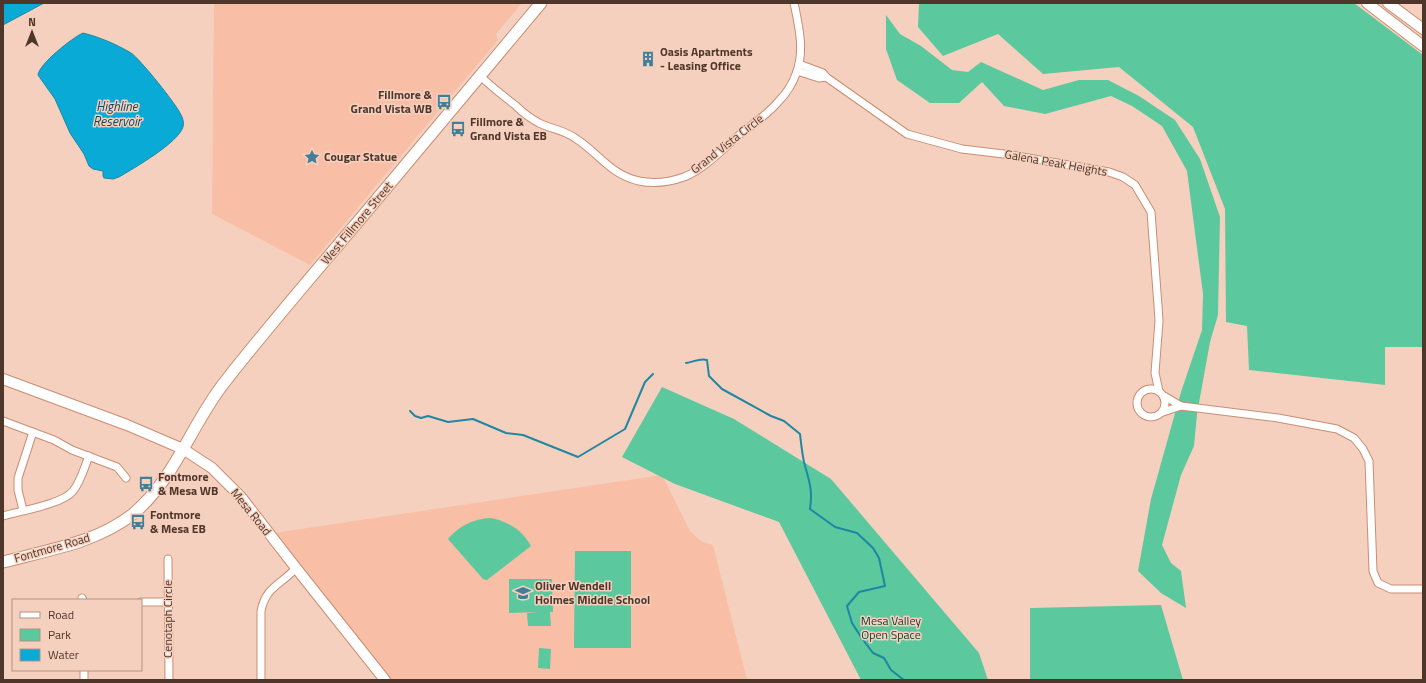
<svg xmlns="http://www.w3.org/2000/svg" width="1426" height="683" viewBox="0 0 1426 683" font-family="'Titillium Web',sans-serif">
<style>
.built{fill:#f8bfa6}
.green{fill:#5bc89d}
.water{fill:#09aad6;stroke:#1e87a2}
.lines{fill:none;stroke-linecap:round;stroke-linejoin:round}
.stream{stroke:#1e87a2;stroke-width:2}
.street-casing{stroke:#c98d72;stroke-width:9}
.secondary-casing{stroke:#c98d72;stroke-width:12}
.primary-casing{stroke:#c98d72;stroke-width:13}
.street{stroke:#fff;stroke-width:7}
.secondary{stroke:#fff;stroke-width:10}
.primary{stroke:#fff;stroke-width:11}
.labels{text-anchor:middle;stroke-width:3;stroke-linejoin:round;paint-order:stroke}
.poi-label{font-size:12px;font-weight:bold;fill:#4f362a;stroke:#f6d0bf;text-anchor:start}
.street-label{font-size:12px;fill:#4f362a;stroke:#f6d0bf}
.park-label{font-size:12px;fill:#083e2c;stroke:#f6d0bf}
.water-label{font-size:13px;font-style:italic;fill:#0f475a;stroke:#f6d0bf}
</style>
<rect width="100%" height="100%" fill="#f6d0bf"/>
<g class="built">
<path d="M214 3H522L496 34 498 40 310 265 212 214Z"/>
<path d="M662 475 690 531 701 541 713 545 747 680H389L274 533Z"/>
</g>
<g class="green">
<path d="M919 3H1354L1423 55V347H1385V385L1249 370 1247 326 1226 322 1225 209 1193 127 1119 67 1043 74 998 34 943 56 918 27Z"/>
<path d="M886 15 900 34 921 46 952 70 968 72 981 62 1043 90 1079 80H1108L1139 96 1175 120 1200 159 1220 217 1218 315 1210 342 1197 414 1194 446 1181 475 1162 545 1171 563 1181 571 1186 608 1161 593 1138 571 1151 499 1181 392 1202 330 1203 294 1187 171 1162 126 1132 106 1111 96 1045 114 1004 106 982 82 959 103H930L897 80 886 49Z"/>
<path d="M662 387 734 419 831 479 979 653 988 680H861L779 522 675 484 622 457Z"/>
<path d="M491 518C509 522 522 530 531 546L487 580 483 579 448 539C460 525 473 519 491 518Z"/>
<path d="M575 551H631V648H574Z"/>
<path d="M509 579H552L553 612H550L551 626H528L527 613 538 612 509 613Z"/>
<path d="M1161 605 1183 680H1030V608Z"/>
<path d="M539 648 551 649 550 669 538 668Z"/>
</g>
<g class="water">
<path d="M3 3H44L3 25Z"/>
<path d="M83 33C99 37 116 44 131 53 140 59 177 105 181 115 183 118 184 123 183 127 178 143 134 168 119 177L113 179 104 178 103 176V171L93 169 89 166 84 154 70 133 55 99 38 75C39 64 72 38 83 33Z"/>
</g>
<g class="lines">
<g class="stream">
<path d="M686 363C694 362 699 358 707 360L709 376 722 389 771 416 784 421 800 434C801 443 802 453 804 462 809 481 813 489 810 509L835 527 857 533 873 548 879 558 885 586 859 592 847 606 852 623 861 637 873 653 884 658 891 670 904 680"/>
<path d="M410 411 415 416 421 418 428 416 448 422 473 419 506 433 523 435 578 457 625 429 645 382 653 374"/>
</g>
<defs>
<g id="street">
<path d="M799 64 823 73 826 77 907 134 962 149 1012 155 1109 172 1123 177 1135 185 1151 212 1158 306 1159 321 1155 373 1159 391"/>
<path d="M797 71 819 78 826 77"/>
<path d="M480 76C491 86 503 96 515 105 522 112 530 118 539 123 551 129 564 130 575 138 599 153 609 174 639 181 654 184 670 182 684 177 704 169 722 150 739 135 752 125 767 115 778 102 786 94 792 85 796 74 805 51 799 27 794 3"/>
<circle cx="1151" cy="403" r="14"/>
<path d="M1164 396 1181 406 1278 418 1337 429 1354 438 1363 449 1369 461 1373 571 1378 583 1391 589H1423"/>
<path d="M1163 412 1181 406"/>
<path d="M3 421 54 440 72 450 117 467 126 478"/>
<path d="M23 510 18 490V478L33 432"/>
<path d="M3 516C20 511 63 504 73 491 81 481 84 468 89 456"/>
<path d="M168 559 169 680"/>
<path d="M82 598 83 600"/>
<path d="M141 602H168"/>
<path d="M84 670V680"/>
<path d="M261 680V611C266 586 281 585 296 568"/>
</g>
<g id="secondary">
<path d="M1367 3 1423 46"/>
<path d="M1388 3 1423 29"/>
<path d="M3 379 127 425 183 449 212 468 241 497 296 568 385 680"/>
</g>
<path id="primary" d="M3 562C48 550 96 543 133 514 175 479 191 425 224 383 273 320 326 260 377 199 432 134 486 68 541 3"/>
</defs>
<use href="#street" class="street-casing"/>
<use href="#secondary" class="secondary-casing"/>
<use href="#primary" class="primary-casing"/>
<use href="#street" class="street"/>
<use href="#secondary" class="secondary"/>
<use href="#primary" class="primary"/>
</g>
<defs>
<symbol id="building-bare" viewBox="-9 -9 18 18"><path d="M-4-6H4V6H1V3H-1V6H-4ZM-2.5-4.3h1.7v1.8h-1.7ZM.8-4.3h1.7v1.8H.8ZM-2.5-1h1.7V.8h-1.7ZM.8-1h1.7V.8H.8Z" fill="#427f96" stroke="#f6d0bf" stroke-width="2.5" paint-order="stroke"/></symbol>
<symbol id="bus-bare" viewBox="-9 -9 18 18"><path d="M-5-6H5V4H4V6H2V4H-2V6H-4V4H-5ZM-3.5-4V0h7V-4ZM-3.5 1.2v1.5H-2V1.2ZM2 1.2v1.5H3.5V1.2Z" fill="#427f96" stroke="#f6d0bf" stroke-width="2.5" paint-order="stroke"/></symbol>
<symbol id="sight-bare" viewBox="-9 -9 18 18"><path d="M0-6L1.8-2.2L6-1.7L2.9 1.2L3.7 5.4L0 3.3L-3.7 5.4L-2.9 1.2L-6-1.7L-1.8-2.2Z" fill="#427f96" stroke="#f6d0bf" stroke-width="2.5" paint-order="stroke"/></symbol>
<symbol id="school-bare" viewBox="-9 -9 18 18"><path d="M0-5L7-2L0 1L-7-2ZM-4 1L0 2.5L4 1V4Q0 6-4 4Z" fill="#427f96" stroke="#f6d0bf" stroke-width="2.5" paint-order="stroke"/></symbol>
</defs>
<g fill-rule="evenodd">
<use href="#building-bare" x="637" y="48" width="22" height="22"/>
<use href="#bus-bare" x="433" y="91" width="22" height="22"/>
<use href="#bus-bare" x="447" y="118" width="22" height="22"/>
<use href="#sight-bare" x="301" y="146" width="22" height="22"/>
<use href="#bus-bare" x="135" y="473" width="22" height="22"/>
<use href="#bus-bare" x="127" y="511" width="22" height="22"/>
<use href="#school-bare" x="512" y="582" width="22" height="22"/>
</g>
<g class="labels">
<g class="poi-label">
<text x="660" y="56">Oasis Apartments<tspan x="660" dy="14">- Leasing Office</tspan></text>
<text x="432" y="99" text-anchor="end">Fillmore &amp;<tspan x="432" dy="14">Grand Vista WB</tspan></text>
<text x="470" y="126">Fillmore &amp;<tspan x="470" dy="14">Grand Vista EB</tspan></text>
<text x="324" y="161">Cougar Statue</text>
<text x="158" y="481">Fontmore<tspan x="158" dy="14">&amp; Mesa WB</tspan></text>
<text x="150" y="519">Fontmore<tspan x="150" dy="14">&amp; Mesa EB</tspan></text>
<text x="535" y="590">Oliver Wendell<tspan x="535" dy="14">Holmes Middle School</tspan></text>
</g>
<g class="street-label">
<text transform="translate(727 144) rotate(-38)" y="4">Grand Vista Circle</text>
<text transform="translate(1056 163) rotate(10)" y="4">Galena Peak Heights</text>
<text transform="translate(357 223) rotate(-50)" y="4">West Fillmore Street</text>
<text transform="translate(251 512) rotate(51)" y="4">Mesa Road</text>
<text transform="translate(52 548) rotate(-16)" y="4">Fontmore Road</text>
<text transform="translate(168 619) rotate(-90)" y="4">Cenotaph Circle</text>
</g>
<g class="park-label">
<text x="891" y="625">Mesa Valley<tspan x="891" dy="14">Open Space</tspan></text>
</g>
<g class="water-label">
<text x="117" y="111">Highline<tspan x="117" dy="15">Reservoir</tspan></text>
</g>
</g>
<rect width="1426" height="683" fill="none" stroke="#4f362a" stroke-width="8"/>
<rect x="12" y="599" width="130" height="72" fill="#f6d0bf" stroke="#b39283"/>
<rect x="20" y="612" width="20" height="6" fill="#ffffff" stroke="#b39283"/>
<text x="48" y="619" font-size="12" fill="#4f362a">Road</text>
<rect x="20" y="629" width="20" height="12" fill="#5bc89d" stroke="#b39283"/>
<text x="48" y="639" font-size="12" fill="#4f362a">Park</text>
<rect x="20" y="649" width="20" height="12" fill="#09aad6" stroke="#b39283"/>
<text x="48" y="659" font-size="12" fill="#4f362a">Water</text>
<g transform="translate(32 32)" stroke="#f6d0bf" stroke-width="3" paint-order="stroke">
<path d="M0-3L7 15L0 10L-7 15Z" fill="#4f362a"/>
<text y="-6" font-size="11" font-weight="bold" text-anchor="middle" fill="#4f362a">N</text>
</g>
</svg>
